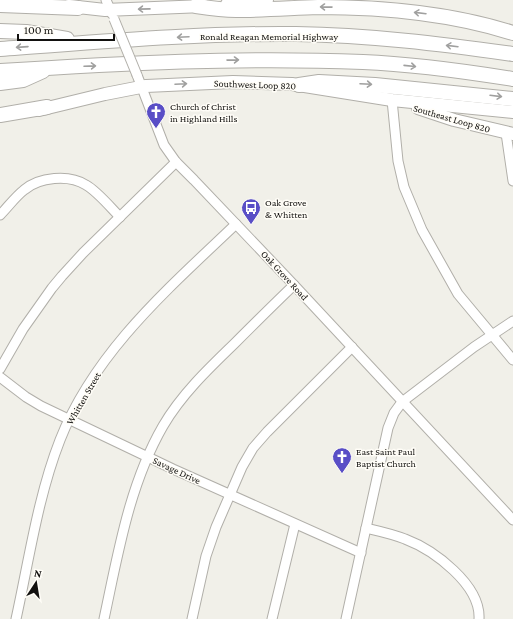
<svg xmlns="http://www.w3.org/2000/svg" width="513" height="619" viewBox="0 0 513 619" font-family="'Crimson Pro',serif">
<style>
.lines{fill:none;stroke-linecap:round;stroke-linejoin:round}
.minor-casing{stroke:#b1afa9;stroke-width:11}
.major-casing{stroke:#b1afa9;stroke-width:14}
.highway-casing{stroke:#b1afa9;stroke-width:16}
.minor{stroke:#fff;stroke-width:9}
.major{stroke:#fff;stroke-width:12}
.highway{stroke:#fff;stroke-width:14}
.minor-bridge-casing{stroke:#b1afa9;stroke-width:11;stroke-linecap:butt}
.minor-bridge{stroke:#fff;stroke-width:9}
.oneway{stroke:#a0a09f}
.labels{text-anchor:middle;stroke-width:3;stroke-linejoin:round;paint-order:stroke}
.street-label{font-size:10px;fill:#12110f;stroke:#fffdf7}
.poi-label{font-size:10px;fill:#12110f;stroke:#fffdf7;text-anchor:start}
</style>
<rect width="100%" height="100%" fill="#f1f0e9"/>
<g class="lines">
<defs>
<g id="minor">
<path d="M106 0 112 14"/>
<path d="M137 75 164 145 176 162 194 180 294 285 513 520"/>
<path d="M392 100 398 161 404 187 422 230 458 294 513 360"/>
<path d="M506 133 513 181"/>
<path d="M0 215C8 207 15 197 24 190 39 177 69 174 86 185 97 191 111 208 120 217"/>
<path d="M0 369 23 329 52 288 62 276 83 253 176 162"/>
<path d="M0 377 26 397 41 406 173 469 361 553"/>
<path d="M366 528C379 531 393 534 405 539 434 550 481 585 479 619"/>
<path d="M16 619C29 560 38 496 60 440 95 351 169 288 236 224"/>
<path d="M104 619C118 554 129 485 163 426 181 395 208 369 234 344 254 324 274 304 294 285"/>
<path d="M192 619 206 556 216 527 242 467 253 448 267 432 352 347"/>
<path d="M272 619 295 524"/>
<path d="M346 619 388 428 394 413 402 402 474 347 513 321"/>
</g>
<g id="major">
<path d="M227 4 267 0"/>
<path d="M69 6 105 10 204 6"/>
<path d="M418 108 454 120 513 134"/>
<path d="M39 110 105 94 146 86 233 82 292 84 392 100 513 112"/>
</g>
<g id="highway">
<path d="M0 5 78 8"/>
<path d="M196 6C209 8 223 10 236 10 263 10 290 8 318 7 383 7 450 13 513 33"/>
<path d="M0 31 26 32 67 39"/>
<path d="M0 49C98 42 197 33 296 34 369 35 441 44 513 54"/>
<path d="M0 71C121 63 242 57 363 62 413 64 463 71 513 79"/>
<path d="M0 83 23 80 43 71"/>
<path d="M299 85 319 82 375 85 513 99"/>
<path d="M0 115 47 107"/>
</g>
</defs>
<use href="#minor" class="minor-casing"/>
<use href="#major" class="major-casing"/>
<use href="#highway" class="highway-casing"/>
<use href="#minor" class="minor"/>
<use href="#major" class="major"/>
<use href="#highway" class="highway"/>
<defs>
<path id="minor-bridge" d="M114 19 137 75"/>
</defs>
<use href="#minor-bridge" class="minor-bridge-casing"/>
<use href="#minor-bridge" class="minor-bridge"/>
</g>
<defs><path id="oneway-shaft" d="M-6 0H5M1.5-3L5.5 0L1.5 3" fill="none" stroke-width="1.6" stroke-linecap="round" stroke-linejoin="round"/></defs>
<g class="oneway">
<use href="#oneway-shaft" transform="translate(326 7) rotate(-179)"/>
<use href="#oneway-shaft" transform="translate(144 9) rotate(179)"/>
<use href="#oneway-shaft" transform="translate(420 13) rotate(-173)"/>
<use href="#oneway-shaft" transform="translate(183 37) rotate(177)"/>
<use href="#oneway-shaft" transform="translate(452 46) rotate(-173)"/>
<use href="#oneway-shaft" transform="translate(22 47) rotate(176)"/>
<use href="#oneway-shaft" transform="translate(233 60) rotate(-1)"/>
<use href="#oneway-shaft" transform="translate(90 66) rotate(-2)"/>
<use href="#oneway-shaft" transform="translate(410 66) rotate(6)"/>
<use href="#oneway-shaft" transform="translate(181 84) rotate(-3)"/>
<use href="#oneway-shaft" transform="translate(366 84) rotate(3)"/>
<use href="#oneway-shaft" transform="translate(496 96) rotate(7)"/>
</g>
<defs>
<symbol id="church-pin" viewBox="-11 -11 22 30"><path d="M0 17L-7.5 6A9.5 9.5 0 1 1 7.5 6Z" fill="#594ec6" stroke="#fffdf7"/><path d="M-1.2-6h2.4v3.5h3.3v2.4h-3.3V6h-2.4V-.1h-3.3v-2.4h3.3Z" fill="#fff"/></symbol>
<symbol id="bus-pin" viewBox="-11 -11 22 30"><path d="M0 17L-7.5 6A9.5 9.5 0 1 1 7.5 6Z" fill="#594ec6" stroke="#fffdf7"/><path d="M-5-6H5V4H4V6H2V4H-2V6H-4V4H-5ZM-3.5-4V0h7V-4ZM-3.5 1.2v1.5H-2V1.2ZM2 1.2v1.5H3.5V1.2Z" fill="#fff"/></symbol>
</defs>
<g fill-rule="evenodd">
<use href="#church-pin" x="145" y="101" width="22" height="30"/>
<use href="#bus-pin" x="240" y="197" width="22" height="30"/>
<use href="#church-pin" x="331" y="446" width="22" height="30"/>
</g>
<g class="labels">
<g class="street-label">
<text x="269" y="40">Ronald Reagan Memorial Highway</text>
<text transform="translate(255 84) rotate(2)" y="4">Southwest Loop 820</text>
<text transform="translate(452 118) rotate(16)" y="4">Southeast Loop 820</text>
<text transform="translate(285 275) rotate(47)" y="4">Oak Grove Road</text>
<text transform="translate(83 398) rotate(-60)" y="4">Whitten Street</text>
<text transform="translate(177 470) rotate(25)" y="4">Savage Drive</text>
</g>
<g class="poi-label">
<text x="170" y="110">Church of Christ<tspan x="170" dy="12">in Highland Hills</tspan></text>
<text x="265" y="206">Oak Grove<tspan x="265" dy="12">&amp; Whitten</tspan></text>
<text x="356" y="455">East Saint Paul<tspan x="356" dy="12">Baptist Church</tspan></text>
</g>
</g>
<g transform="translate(36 583) rotate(12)" stroke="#fffdf7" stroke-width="3" paint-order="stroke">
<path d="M0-3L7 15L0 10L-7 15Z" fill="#12110f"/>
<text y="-6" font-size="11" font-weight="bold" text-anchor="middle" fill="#12110f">N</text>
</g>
<path d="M18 34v6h96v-6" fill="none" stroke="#12110f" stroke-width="2"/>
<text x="24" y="34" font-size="12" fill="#12110f" stroke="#fffdf7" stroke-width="3" paint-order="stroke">100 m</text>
</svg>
